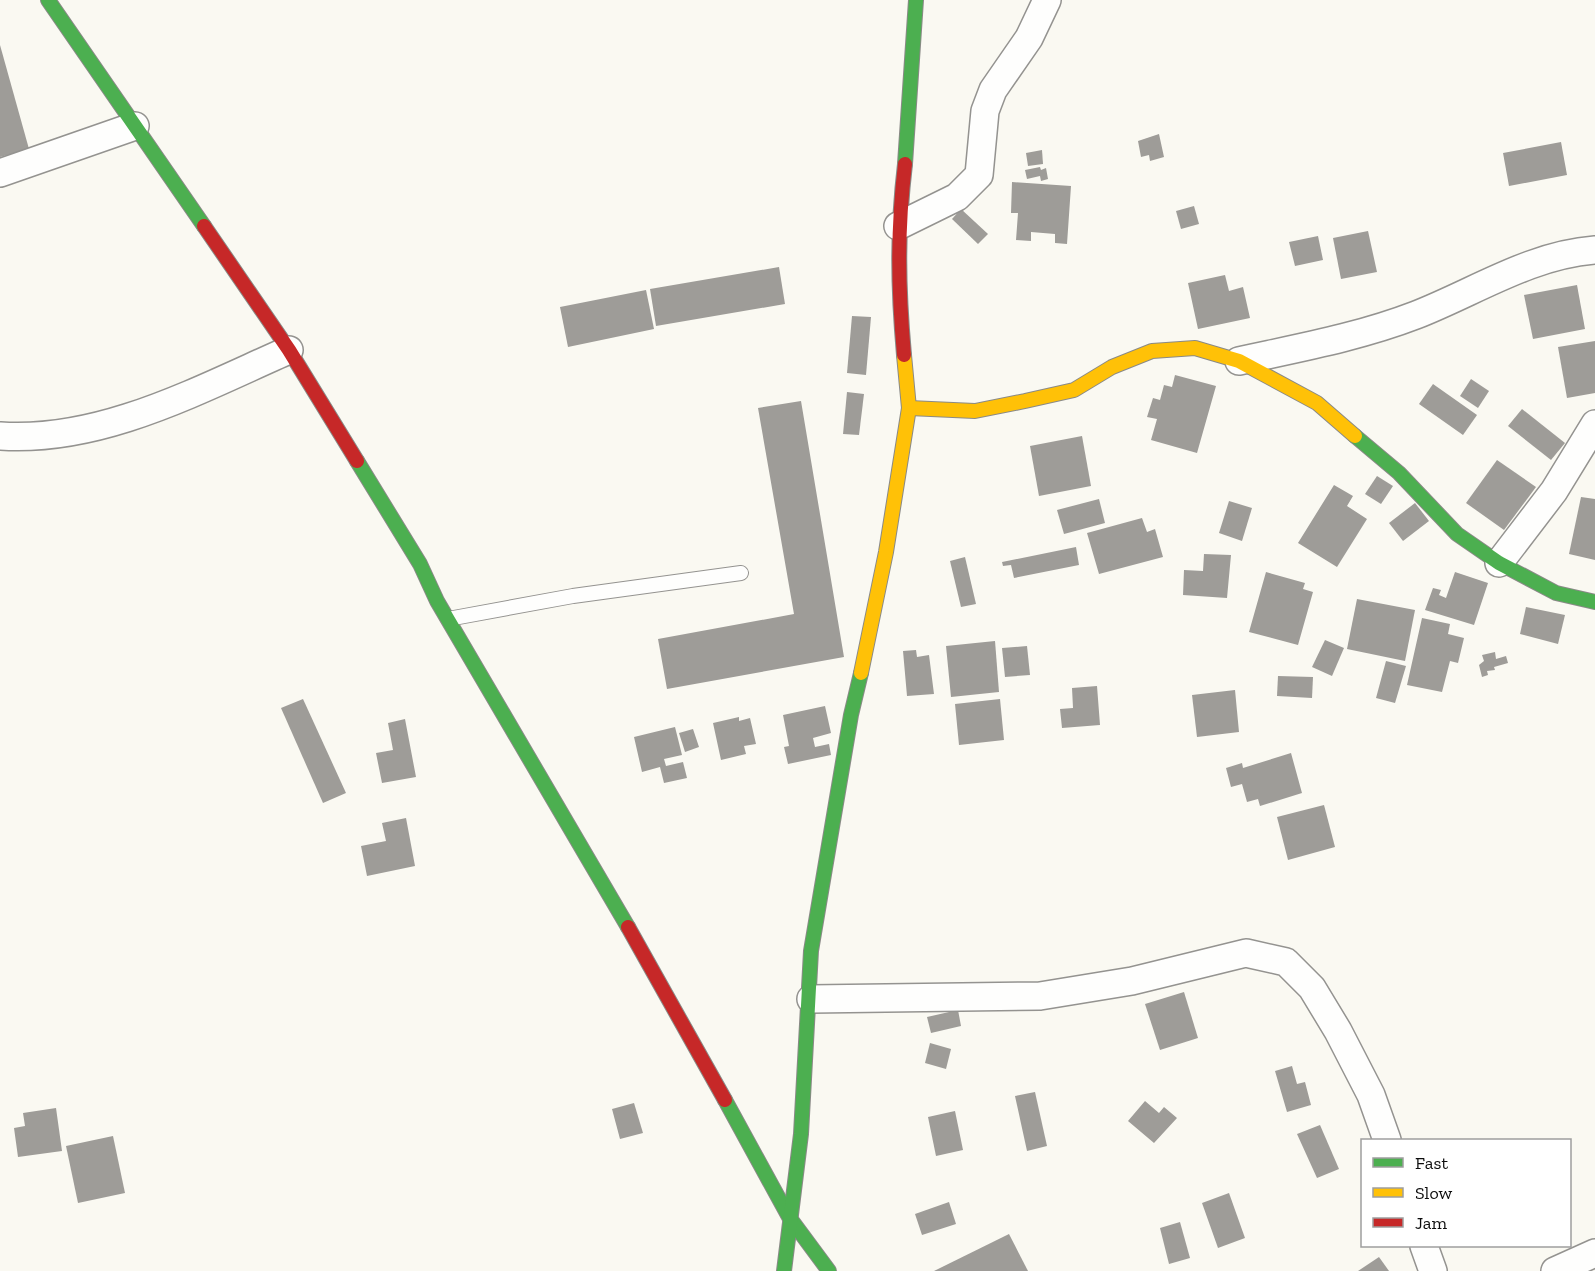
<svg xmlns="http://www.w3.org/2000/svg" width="1595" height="1271" viewBox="0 0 1595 1271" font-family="'Zilla Slab',serif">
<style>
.building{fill:#9e9c98}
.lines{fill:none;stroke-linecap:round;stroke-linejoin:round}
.lane-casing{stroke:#949390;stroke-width:16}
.street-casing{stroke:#949390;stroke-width:30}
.fast-casing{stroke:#8a8a87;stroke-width:16}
.slow-casing{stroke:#8a8a87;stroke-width:16}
.jam-casing{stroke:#8a8a87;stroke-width:16}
.lane{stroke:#fefefd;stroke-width:14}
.street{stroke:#fefefd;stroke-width:27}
.fast{stroke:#4caf50;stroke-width:14}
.slow{stroke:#ffc107;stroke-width:14}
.jam{stroke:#c62828;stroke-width:14}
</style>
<rect width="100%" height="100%" fill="#faf9f2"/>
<g class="building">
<path d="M0 45 29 149 0 157Z"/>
<path d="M1159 134 1164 157 1150 161 1149 155 1141 157 1138 141Z"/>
<path d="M1561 142 1567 175 1509 186 1503 153Z"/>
<path d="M1042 150 1043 164 1028 166 1026 153Z"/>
<path d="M1040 167 1041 170 1046 168 1048 179 1041 181 1040 176 1027 179 1025 170Z"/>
<path d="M1012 182 1071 186 1067 244 1055 243V234L1031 232V241L1016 240 1018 213H1011Z"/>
<path d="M1194 206 1199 224 1181 229 1176 211Z"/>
<path d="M961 209 988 234 978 244 952 219Z"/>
<path d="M1368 231 1377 272 1341 279 1333 238Z"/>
<path d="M1318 236 1323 260 1295 266 1289 242Z"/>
<path d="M779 267 785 304 656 326 650 289Z"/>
<path d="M1225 275 1229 291 1243 287 1250 318 1198 329 1188 283Z"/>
<path d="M1577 285 1585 329 1533 339 1524 295Z"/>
<path d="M646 290 654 329 568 347 560 307Z"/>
<path d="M852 316 871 317 866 375 847 373Z"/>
<path d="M1595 341V393L1567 398 1558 347Z"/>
<path d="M1175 375 1216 386 1197 453 1151 440 1157 419 1147 417 1153 398 1160 400 1164 385 1172 387Z"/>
<path d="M1471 379 1489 391 1478 408 1460 396Z"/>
<path d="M1433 384 1477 415 1463 435 1419 404Z"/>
<path d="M847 392 864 394 859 435 843 434Z"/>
<path d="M801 401 844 657 667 689 658 639 794 614 758 408Z"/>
<path d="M1522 409 1565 443 1551 460 1508 426Z"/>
<path d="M1082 436 1091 486 1039 496 1030 446Z"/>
<path d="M1497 460 1536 487 1504 530 1466 503Z"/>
<path d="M1377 476 1393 486 1381 504 1365 494Z"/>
<path d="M1334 485 1353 496 1347 506 1367 519 1337 567 1298 543Z"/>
<path d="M1581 497 1595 499V560L1569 554Z"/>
<path d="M1099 499 1105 523 1064 534 1057 510Z"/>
<path d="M1229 501 1252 508 1242 541 1219 533Z"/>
<path d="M1415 503 1429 521 1403 541 1389 523Z"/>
<path d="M1142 518 1147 532 1155 529 1163 557 1099 574 1087 533Z"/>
<path d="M1076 547 1079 565 1014 578 1011 565 1003 566 1002 562Z"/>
<path d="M1204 554 1231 555 1227 598 1183 595 1184 570 1203 571Z"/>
<path d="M965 557 976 604 961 607 950 561Z"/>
<path d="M1266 572 1305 583 1303 589 1313 592 1298 645 1249 632Z"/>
<path d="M1455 572 1488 583 1474 625 1425 610 1433 588 1441 590 1439 595 1446 598Z"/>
<path d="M1357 599 1415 610 1405 661 1347 649Z"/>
<path d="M1526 607 1565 615 1558 644 1520 634Z"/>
<path d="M1422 618 1450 624 1448 634 1464 638 1458 663 1450 661 1442 692 1407 685Z"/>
<path d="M1325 640 1344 648 1332 676 1312 667Z"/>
<path d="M995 641 999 692 951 697 946 646Z"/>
<path d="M1027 646 1030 675 1005 677 1002 648Z"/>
<path d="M916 650 917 657 929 655 934 694 907 696 903 651Z"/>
<path d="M1495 652 1496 659 1506 656 1508 663 1494 667 1495 670 1487 671 1488 675 1482 677 1479 665 1484 661 1482 655Z"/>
<path d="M1386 661 1406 666 1395 703 1376 698Z"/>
<path d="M1278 676 1313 677 1312 698 1277 696Z"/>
<path d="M1097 686 1100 725 1062 728 1060 709 1073 708 1072 688Z"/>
<path d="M1235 690 1239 732 1197 737 1192 695Z"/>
<path d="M303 699 346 793 323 803 281 708Z"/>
<path d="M1000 699 1004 740 959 745 955 704Z"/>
<path d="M825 706 831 733 813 738 815 747 829 744 831 755 788 764 784 747 789 746 783 715Z"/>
<path d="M739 717V721L750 718 756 744 744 746 746 754 721 760 713 723Z"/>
<path d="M405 719 416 777 382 783 376 753 393 750 388 723Z"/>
<path d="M675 727 682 755 664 759 666 766 683 762 687 778 664 783 660 767 642 772 634 737Z"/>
<path d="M693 729 699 747 685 752 679 733Z"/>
<path d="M1291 753 1302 793 1260 806 1258 799 1247 802 1242 784 1231 787 1226 768 1242 763 1243 768Z"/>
<path d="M1324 805 1335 847 1288 860 1277 817Z"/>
<path d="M406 818 415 866 367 876 361 846 386 841 382 823Z"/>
<path d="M1184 992 1198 1038 1160 1050 1145 1004Z"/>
<path d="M958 1010 961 1026 931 1033 927 1017Z"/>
<path d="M930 1043 951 1049 946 1069 925 1063Z"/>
<path d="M1292 1066 1297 1084 1305 1082 1311 1105 1287 1112 1275 1071Z"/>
<path d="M1035 1092 1047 1146 1027 1151 1015 1096Z"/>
<path d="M1145 1101 1159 1113 1164 1107 1177 1118 1154 1143 1128 1121Z"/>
<path d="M634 1103 643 1133 620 1139 612 1109Z"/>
<path d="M56 1108 62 1151 18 1157 14 1128 25 1126 23 1113Z"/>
<path d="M955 1111 963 1150 936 1156 928 1117Z"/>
<path d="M1320 1125 1339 1169 1317 1178 1297 1134Z"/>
<path d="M113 1136 125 1193 78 1203 66 1146Z"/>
<path d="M1229 1193 1245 1238 1218 1248 1202 1203Z"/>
<path d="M949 1202 956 1224 922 1235 915 1214Z"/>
<path d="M1180 1222 1190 1258 1169 1264 1160 1228Z"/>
<path d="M1009 1234 1028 1271H934Z"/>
<path d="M1379 1257 1389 1271H1358Z"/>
</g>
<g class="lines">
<defs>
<path id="lane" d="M448 619 573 596 741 573"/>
<g id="street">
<path d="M0 173 135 126"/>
<path d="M898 226 957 197 979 175 985 111 993 90 1029 38 1047 0"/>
<path d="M1239 361C1298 348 1359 337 1416 315 1475 292 1530 255 1595 250"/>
<path d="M0 436C101 443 198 390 289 350"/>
<path d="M1499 563 1554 491 1595 424"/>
<path d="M811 999 1040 996 1132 981 1246 953 1286 962 1312 988 1338 1031 1371 1095 1387 1140"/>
<path d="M1424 1246 1433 1271"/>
<path d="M1555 1271 1595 1253"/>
</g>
<g id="fast">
<path d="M48 0 204 226"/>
<path d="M905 164 916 0"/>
<path d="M1355 436 1399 473 1457 534 1499 563 1556 593 1595 602"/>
<path d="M357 461 420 564 437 601 628 927"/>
<path d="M725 1100 789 1217 829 1271"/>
<path d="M784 1271 801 1134 811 951 851 715 861 673"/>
</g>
<g id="slow">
<path d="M909 408 975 411 1025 401 1074 390 1112 367 1152 351 1195 348 1239 361 1317 403 1355 436"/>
<path d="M861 673 886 552 909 408 904 355"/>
</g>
<g id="jam">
<path d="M204 226 289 350 357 461"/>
<path d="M904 355C898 287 897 232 905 164"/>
<path d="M628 927 725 1100"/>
</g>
</defs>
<use href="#lane" class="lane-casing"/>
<use href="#street" class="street-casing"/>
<use href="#fast" class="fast-casing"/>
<use href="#slow" class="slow-casing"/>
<use href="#jam" class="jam-casing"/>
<use href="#lane" class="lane"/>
<use href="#street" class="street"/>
<use href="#fast" class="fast"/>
<use href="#slow" class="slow"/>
<use href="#jam" class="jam"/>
</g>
<rect x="1361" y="1139" width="210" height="108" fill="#ffffff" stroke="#9e9e9e" stroke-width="1.5"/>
<rect x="1373" y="1158" width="30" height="9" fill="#4caf50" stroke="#9e9e9e" stroke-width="1.5"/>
<text x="1415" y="1169" font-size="18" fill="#0d0d0d">Fast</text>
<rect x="1373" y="1188" width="30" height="9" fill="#ffc107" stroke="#9e9e9e" stroke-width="1.5"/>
<text x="1415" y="1199" font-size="18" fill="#0d0d0d">Slow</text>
<rect x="1373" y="1218" width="30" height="9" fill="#c62828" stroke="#9e9e9e" stroke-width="1.5"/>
<text x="1415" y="1229" font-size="18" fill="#0d0d0d">Jam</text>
</svg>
